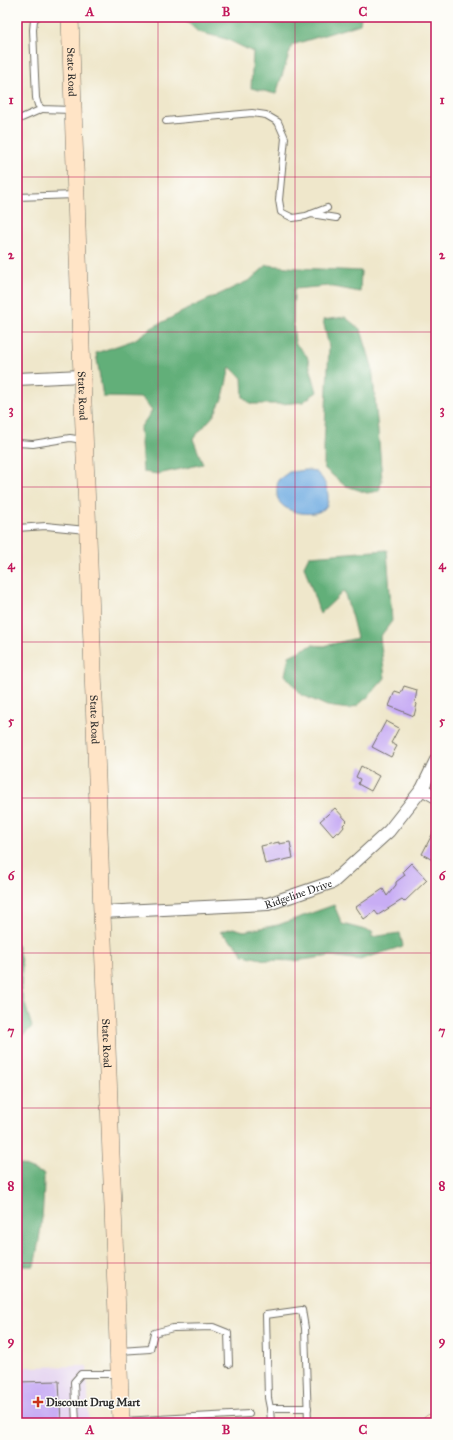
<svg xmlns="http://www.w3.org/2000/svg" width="453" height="1440" viewBox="0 0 453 1440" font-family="'IM FELL Great Primer',serif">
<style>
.built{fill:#e4d3f1}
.forest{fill:#62af79;stroke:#466d52}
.water{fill:#70ace2;stroke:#4e6c86}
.building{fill:#c8adf4}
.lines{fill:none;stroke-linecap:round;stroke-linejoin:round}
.lane-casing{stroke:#706d63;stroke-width:8}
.street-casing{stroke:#706d63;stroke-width:14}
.secondary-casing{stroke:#706d63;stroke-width:18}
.lane{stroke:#fff;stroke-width:6}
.street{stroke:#fff;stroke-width:12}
.secondary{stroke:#ffe4c6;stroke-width:17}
.grid{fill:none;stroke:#c2185b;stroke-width:1;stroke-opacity:0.55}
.poi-dot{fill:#c8321e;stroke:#fdfcf7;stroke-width:1.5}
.labels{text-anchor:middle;stroke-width:3;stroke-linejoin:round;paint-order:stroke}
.street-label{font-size:11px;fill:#2b2b2b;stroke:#fdfcf7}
.poi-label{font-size:11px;font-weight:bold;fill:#2b2b2b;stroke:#fdfcf7;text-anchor:start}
.neatline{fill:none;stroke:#c2185b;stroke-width:1.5}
.grid-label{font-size:13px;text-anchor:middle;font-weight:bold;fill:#c2185b}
</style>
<rect width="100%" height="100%" fill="#fdfcf7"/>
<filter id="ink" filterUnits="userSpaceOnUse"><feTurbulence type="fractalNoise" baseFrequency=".025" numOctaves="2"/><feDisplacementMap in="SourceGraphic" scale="8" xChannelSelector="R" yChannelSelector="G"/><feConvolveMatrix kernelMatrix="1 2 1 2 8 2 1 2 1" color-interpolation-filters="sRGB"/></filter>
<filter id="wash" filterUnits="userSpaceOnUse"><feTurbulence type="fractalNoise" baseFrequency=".012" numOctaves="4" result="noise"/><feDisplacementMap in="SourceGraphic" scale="16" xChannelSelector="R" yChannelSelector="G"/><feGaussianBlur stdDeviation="0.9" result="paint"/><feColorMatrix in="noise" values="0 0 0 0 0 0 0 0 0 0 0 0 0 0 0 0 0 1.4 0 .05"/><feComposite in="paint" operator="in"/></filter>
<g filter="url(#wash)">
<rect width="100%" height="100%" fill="#efe7cb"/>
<path class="built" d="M87 1366 89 1423H17V1380L19 1379 26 1367Z"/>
<g class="forest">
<path d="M182 17H361L360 24 292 45 276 94 251 88 253 52 226 39 198 32Z"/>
<path d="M267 265 299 268 361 271 360 292 328 286 294 289 293 323 295 343 307 356 317 392 303 402 282 404H251L243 397 242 378 230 367 223 397 214 415 193 439 203 464 158 474 143 472 140 428 152 411 142 398 103 397 96 353 134 340 153 327 192 307 250 280Z"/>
<path d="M345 317 361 330 372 366 380 453 382 480 379 491 367 493 344 485 324 468V447L329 347 323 320Z"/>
<path d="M387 550 392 621 380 637 385 678 369 696 358 705 349 709 327 706 302 695 285 675 289 656 312 645 324 646 357 638 352 618 344 591 320 614 304 566 309 556Z"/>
<path d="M334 905 342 924 373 932 371 937 400 933 403 946 360 960 331 956 295 961 266 960 243 955C239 945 228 939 220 932L233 928 244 931 278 925Z"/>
<path d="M17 944 22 966 21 991 32 1027 22 1037 17 1032Z"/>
<path d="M17 1163 44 1174C44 1207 41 1234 34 1266H17Z"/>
</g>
<path class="water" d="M306 470C310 470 314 470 317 473 326 479 333 501 324 509 313 518 283 513 278 499 276 493 277 486 278 480L289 472Z"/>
<g id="blocks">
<g class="building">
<path d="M404 686 417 690 415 702 417 704 414 716 389 706 395 691 401 693Z"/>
<path d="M386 721 399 728 391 743 397 746 391 757 372 747Z"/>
<path d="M361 766 379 776 371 791 358 784 360 779 356 777Z"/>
<path d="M335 808 347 821 343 825 344 827 339 833 337 832 333 836 320 821Z"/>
<path d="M436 827V862L422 854Z"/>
<path d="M279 842V844L290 842 293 858 265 864 261 846Z"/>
<path d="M411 863 427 880 404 902 402 900 378 915 375 911 364 919 356 907 383 889 387 896 396 885V882L405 875 403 871Z"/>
<path d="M59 1381 61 1423H17V1382Z"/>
</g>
</g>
</g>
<g filter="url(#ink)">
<use href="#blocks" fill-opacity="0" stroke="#706d63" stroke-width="1"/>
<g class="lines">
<defs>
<g id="lane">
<path d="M37 17 34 20 33 30 36 98 38 105 42 109 71 110"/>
<path d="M17 120 42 109"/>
<path d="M166 121 252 113 266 115 278 122 285 138 279 200 281 212 293 218 306 216 327 208"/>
<path d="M17 197 75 195"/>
<path d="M311 214 336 218"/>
<path d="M17 443 33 444 70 438 83 440"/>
<path d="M17 528 46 526 86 530"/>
<path d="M120 1351 150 1349 154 1333 173 1328 213 1327 228 1333 229 1364"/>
<path d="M270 1408H308"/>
<path d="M123 1421 249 1414"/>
<path d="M76 1423 74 1382 81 1374H118"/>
<path d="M271 1423 270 1408 268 1398 266 1315 302 1310 305 1328 308 1423"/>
</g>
<g id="street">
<path d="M17 379 82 376"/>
<path d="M422 789 436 797"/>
<path id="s1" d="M102 912 268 904 333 882 389 831 422 789 436 760"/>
</g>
<g id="secondary">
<path id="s2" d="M70 17 82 376 121 1423"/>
<path d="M431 1423 436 1421"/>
</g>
</defs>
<use href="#lane" class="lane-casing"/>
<use href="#street" class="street-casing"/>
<use href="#secondary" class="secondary-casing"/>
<use href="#lane" class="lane"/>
<use href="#street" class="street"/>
<use href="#secondary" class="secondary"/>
</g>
</g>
<path class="grid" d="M158 17V1423M295 17V1423M17 177H436M17 332H436M17 487H436M17 642H436M17 798H436M17 953H436M17 1108H436M17 1263H436"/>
<path class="poi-dot" d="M36 1396h4v4h4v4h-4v4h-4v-4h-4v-4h4z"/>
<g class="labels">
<g class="street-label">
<text dy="4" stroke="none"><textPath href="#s2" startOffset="55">State Road</textPath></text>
<text dy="4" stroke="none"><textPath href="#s2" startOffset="379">State Road</textPath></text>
<text dy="4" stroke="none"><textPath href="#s2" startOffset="703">State Road</textPath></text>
<text dy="4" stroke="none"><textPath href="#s1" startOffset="198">Ridgeline Drive</textPath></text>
<text dy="4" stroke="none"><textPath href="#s2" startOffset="1027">State Road</textPath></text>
</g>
<g class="poi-label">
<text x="46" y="1406">Discount Drug Mart</text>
</g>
</g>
<rect width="453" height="1440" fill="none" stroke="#fdfcf7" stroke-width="44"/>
<rect x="22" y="22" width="409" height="1396" class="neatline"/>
<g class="grid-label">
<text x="90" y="16">A</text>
<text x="226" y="16">B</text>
<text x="363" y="16">C</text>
<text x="11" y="104">1</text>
<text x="442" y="104">1</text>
<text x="11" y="259">2</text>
<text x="442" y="259">2</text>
<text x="11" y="414">3</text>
<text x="442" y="414">3</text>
<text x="11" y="569">4</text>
<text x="442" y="569">4</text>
<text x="11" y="725">5</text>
<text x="442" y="725">5</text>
<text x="11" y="880">6</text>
<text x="442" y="880">6</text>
<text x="11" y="1035">7</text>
<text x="442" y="1035">7</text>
<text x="11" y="1190">8</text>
<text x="442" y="1190">8</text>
<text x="11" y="1345">9</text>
<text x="442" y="1345">9</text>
<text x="90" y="1434">A</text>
<text x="226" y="1434">B</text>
<text x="363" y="1434">C</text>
</g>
</svg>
